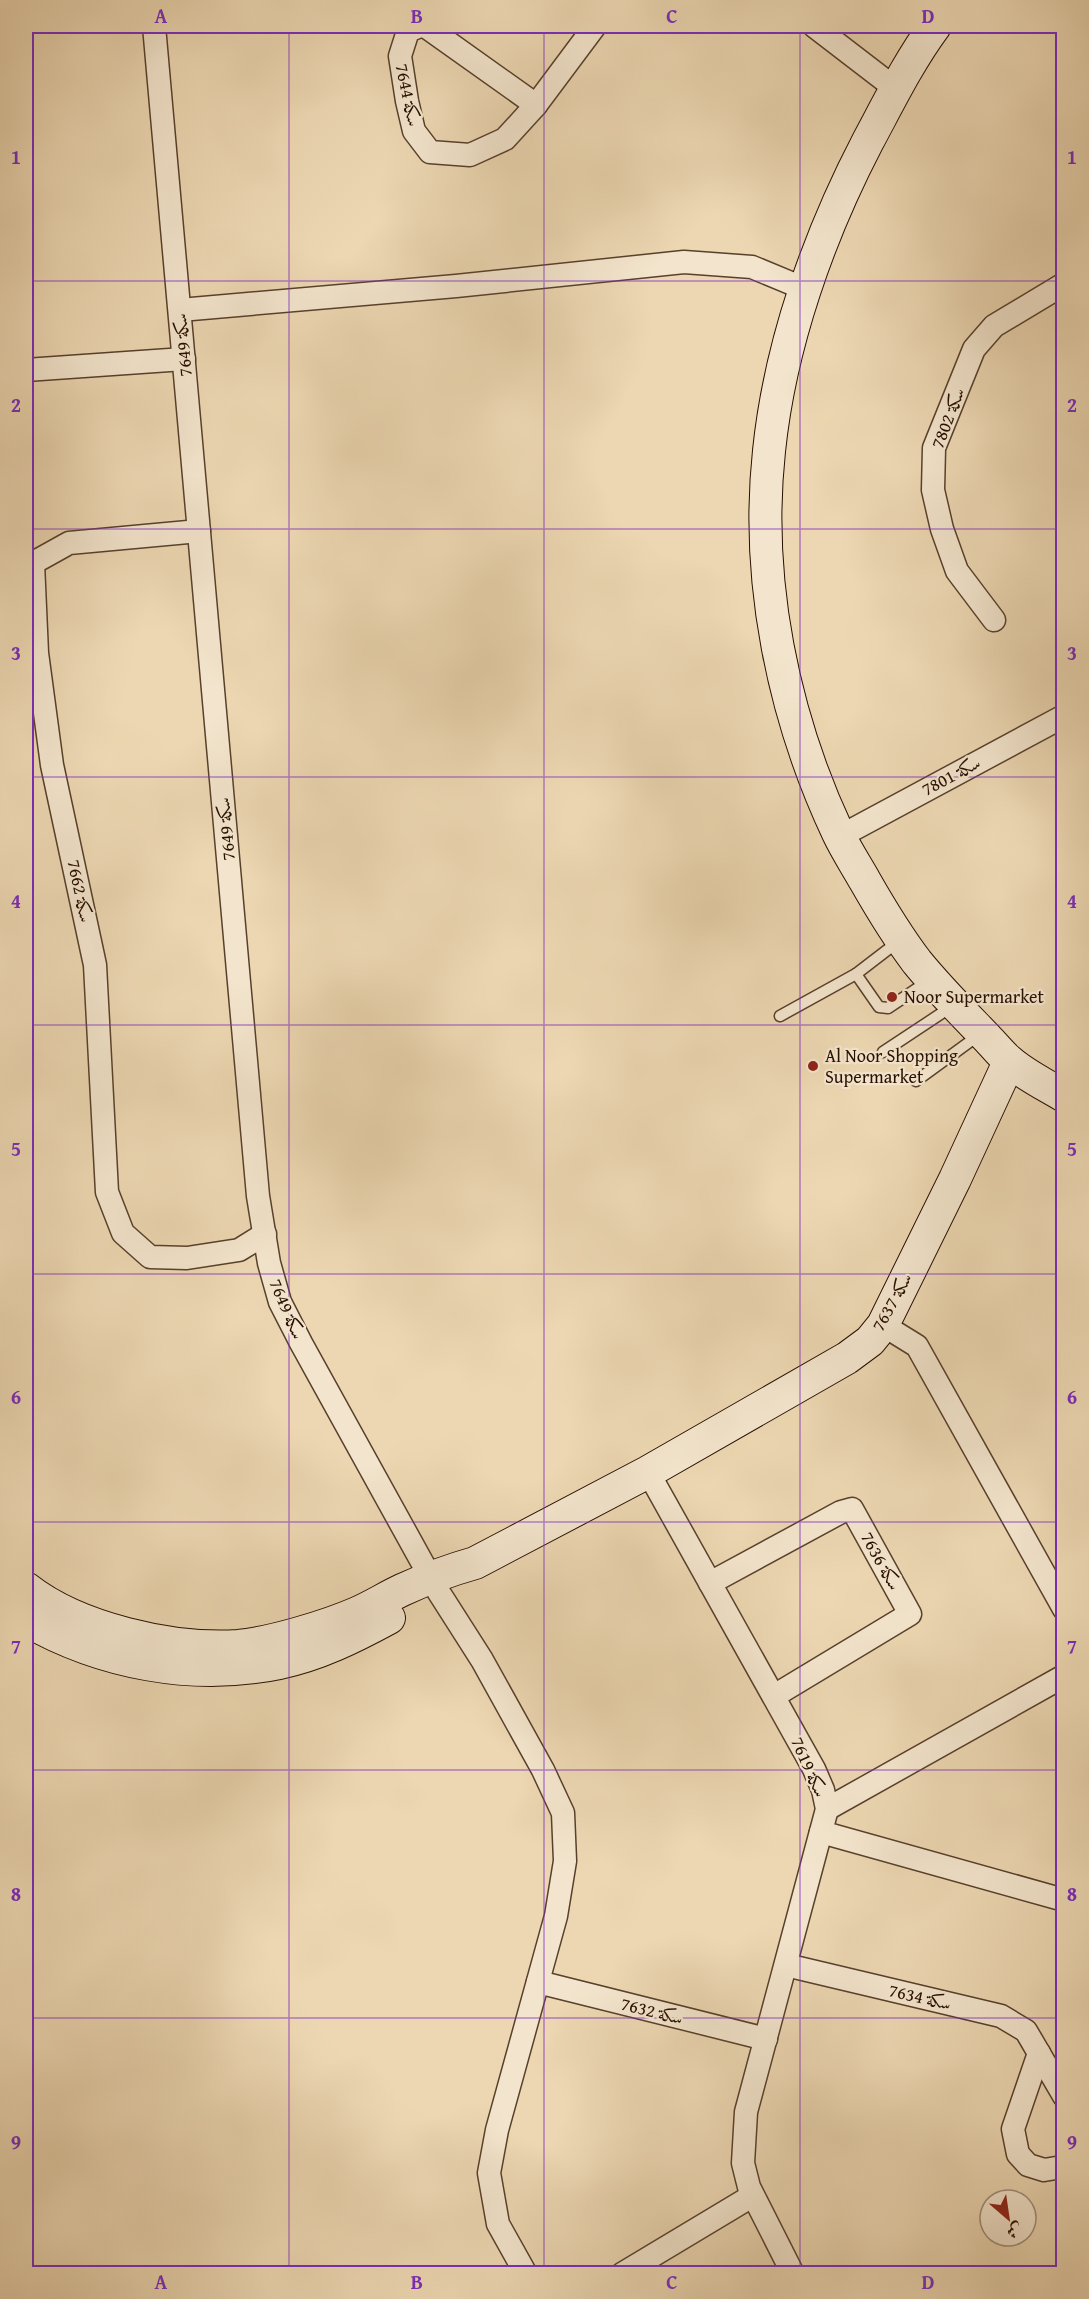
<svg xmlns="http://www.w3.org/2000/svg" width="1089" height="2299" viewBox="0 0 1089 2299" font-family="'Gentium Book Plus',Amiri,serif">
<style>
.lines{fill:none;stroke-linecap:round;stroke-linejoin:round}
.lane-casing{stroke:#58402c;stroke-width:13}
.street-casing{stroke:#58402c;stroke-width:25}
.secondary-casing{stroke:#270e00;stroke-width:34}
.lane{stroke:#f3e5cd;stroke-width:10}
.street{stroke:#f3e5cd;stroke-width:22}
.secondary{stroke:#f3e5cd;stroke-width:32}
.grid{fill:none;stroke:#7b2cbf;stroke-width:1.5;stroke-opacity:0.55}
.poi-dot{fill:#8f2418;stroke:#f3e5cd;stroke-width:2}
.labels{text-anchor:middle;stroke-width:4.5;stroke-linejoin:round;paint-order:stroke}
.street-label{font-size:18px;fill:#270e00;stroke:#f3e5cd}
.poi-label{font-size:18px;fill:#270e00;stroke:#f3e5cd;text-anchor:start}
.neatline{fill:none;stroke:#7b2cbf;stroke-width:2}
.grid-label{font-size:20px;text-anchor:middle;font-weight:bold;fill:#7b2cbf}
</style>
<rect width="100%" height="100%" fill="#ecd7b2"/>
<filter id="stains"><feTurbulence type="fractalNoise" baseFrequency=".00333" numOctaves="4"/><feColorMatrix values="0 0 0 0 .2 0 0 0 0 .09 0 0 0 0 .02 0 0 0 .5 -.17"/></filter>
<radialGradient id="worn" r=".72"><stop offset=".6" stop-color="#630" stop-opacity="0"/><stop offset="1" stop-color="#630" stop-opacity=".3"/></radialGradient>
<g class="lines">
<defs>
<g id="lane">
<path d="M856 974 899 941"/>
<path d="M780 1016 856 974 879 1007 888 1008 930 980"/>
<path d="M883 1052 951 1007"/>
<path d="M916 1081 979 1035"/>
</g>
<g id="street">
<path d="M154 26 258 1196 269 1263 280 1302 301 1343 438 1591 482 1660 543 1770 563 1813 565 1861 556 1916 497 2130 489 2173 498 2224 526 2274"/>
<path d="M420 26 408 31 400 56 407 101 414 131 430 152 470 155 505 139 536 105 595 26"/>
<path d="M425 26 536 105"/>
<path d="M814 26 896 89"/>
<path d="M180 310 456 286 684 262 752 267 805 289"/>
<path d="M26 370 184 359"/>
<path d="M199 531 69 543 33 563 37 653 52 765 95 965 107 1192 123 1233 150 1257 187 1258 239 1250 265 1234"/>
<path d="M994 620 957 571 942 529 933 490 934 448 974 349 994 326 1064 284"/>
<path d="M839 837 1064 716"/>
<path d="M883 1325 917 1346 1064 1609"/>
<path d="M648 1472 814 1769 823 1790 827 1809 746 2112 743 2163 749 2187 793 2274"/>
<path d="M710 1583 841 1512 852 1509 910 1614 774 1696"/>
<path d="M827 1809 1064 1676"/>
<path d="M821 1832 1064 1900"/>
<path d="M786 1965 1001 2016 1026 2031 1064 2096"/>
<path d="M538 1982 766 2039"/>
<path d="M1039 2053 1013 2129 1018 2154 1028 2165 1044 2170 1062 2167 1064 2165"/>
<path d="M622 2274 752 2196"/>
</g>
<g id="secondary">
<path d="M935 26C909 61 889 102 868 141 819 235 780 344 769 451 755 580 783 716 838 833 846 850 856 865 865 881 881 909 898 937 917 962 939 989 963 1013 987 1038 994 1045 1000 1053 1008 1060 1023 1074 1046 1085 1064 1096"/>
<path d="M26 1588C78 1629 172 1650 238 1646 271 1643 327 1626 357 1613 373 1606 387 1597 402 1590 426 1579 450 1570 475 1563L648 1472 847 1358 870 1341 883 1325 955 1179 1009 1062"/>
<path d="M26 1620C101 1663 193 1681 279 1663 318 1655 354 1637 389 1618"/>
</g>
</defs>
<use href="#lane" class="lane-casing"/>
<use href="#street" class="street-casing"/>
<use href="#secondary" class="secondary-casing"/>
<use href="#lane" class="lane"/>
<use href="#street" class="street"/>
<use href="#secondary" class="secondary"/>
</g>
<path class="grid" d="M289 26V2274M544 26V2274M800 26V2274M26 281H1064M26 529H1064M26 777H1064M26 1025H1064M26 1274H1064M26 1522H1064M26 1770H1064M26 2018H1064"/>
<g class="poi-dot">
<circle cx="892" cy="997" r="6"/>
<circle cx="813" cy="1066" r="6"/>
</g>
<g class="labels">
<g class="street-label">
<text transform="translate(408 95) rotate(78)" y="6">سكة 7644</text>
<text transform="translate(183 345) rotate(-95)" y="6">سكة 7649</text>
<text transform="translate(948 418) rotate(-69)" y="6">سكة 7802</text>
<text transform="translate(951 776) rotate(-28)" y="6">سكة 7801</text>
<text transform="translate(226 829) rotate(-95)" y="6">سكة 7649</text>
<text transform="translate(80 891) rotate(78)" y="6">سكة 7662</text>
<text transform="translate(892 1302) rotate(-61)" y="6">سكة 7637</text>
<text transform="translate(287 1309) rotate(67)" y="6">سكة 7649</text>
<text transform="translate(881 1561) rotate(61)" y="6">سكة 7636</text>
<text transform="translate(809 1767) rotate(66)" y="6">سكة 7619</text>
<text transform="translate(920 1997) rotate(13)" y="6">سكة 7634</text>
<text transform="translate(652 2011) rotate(14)" y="6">سكة 7632</text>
</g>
<g class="poi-label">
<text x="904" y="1003">Noor Supermarket</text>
<text x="825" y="1062">Al Noor Shopping<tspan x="825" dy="21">Supermarket</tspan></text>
</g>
</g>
<rect width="1089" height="2299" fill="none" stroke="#ecd7b2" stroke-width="66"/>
<g transform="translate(1008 2218) rotate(151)"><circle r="28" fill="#f3e5cd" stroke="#a18f7b" stroke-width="1.5"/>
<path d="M0-4.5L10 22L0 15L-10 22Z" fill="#8f2418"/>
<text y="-9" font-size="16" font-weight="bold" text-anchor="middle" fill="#270e00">ش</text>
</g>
<rect x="33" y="33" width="1023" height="2233" class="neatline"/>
<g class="grid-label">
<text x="161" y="23">A</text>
<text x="417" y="23">B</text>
<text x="672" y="23">C</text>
<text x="928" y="23">D</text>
<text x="16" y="164">1</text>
<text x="1072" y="164">1</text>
<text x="16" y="412">2</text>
<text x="1072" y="412">2</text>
<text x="16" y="660">3</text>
<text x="1072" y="660">3</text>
<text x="16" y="908">4</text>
<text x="1072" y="908">4</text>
<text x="16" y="1156">5</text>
<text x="1072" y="1156">5</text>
<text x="16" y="1404">6</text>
<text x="1072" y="1404">6</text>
<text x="16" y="1653">7</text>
<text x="1072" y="1653">7</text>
<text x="16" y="1901">8</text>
<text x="1072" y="1901">8</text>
<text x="16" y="2149">9</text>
<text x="1072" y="2149">9</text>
<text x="161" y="2289">A</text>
<text x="417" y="2289">B</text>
<text x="672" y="2289">C</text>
<text x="928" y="2289">D</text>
</g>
<rect width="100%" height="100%" filter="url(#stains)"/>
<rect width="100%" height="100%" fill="url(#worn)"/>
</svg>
